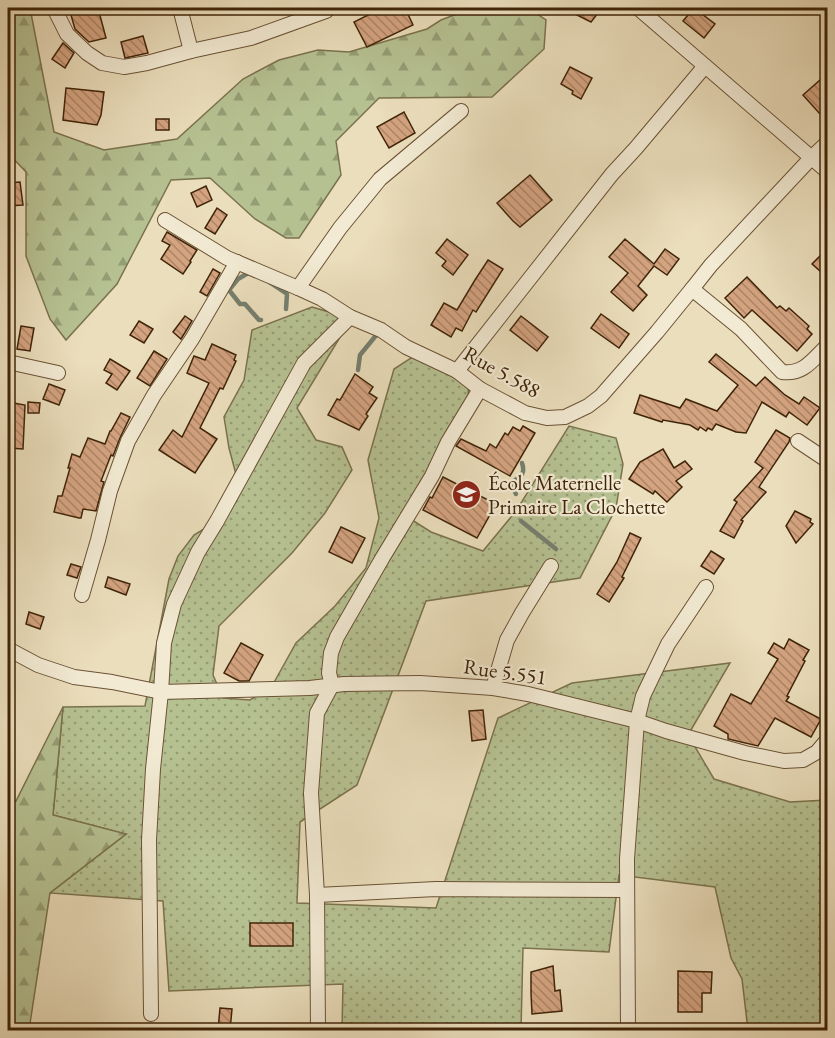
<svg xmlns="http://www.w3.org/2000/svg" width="835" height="1038" viewBox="0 0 835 1038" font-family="'EB Garamond',serif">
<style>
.grass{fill:url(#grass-dots);stroke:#7b724d;stroke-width:1.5}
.forest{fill:url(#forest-firs);stroke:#7b724d;stroke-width:1.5}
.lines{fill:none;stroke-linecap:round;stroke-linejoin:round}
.stream{stroke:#757f6f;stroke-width:4.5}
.building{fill:url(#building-back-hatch);stroke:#402408;stroke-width:1.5}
.minor-casing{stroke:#6b5235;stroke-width:16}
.minor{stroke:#f2ead3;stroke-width:14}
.labels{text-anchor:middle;stroke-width:4.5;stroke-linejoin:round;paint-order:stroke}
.street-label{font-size:21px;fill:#402408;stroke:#f2ead3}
.poi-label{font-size:21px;fill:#402408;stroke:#f2ead3;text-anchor:start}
</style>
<defs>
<pattern id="grass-dots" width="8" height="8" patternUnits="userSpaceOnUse" patternTransform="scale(1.5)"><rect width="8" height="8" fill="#b6c192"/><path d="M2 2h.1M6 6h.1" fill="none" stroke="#959d75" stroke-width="1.8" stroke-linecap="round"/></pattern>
<pattern id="forest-firs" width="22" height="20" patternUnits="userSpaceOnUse" patternTransform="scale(1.5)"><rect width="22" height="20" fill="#b6c192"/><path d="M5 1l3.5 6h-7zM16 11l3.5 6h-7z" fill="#959d75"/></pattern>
<pattern id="building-back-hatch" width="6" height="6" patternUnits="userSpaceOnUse" patternTransform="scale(1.5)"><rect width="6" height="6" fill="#d4a380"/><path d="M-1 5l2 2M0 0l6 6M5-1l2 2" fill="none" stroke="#ad8567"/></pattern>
</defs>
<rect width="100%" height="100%" fill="#ebdebc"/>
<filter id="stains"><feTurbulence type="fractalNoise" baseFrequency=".00333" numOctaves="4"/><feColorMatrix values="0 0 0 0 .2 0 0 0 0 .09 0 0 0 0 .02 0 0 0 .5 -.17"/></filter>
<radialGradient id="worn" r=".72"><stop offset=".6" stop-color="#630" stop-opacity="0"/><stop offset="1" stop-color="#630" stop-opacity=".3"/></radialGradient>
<path class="grass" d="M312 307 336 314 345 329 297 408 316 440 342 447 352 470 325 513 292 553 219 626 213 675 223 698 250 700 272 686 296 643 335 606 366 568 379 518 368 460 394 369 414 356 468 383 469 412 447 448 401 513 431 532 483 551 516 511 569 426 616 438 623 464 616 508 580 578 426 601 357 785 300 822 297 903 436 908 498 718 572 683 730 663 688 735 714 779 790 802 827 800V1030H748L742 979 731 958 715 887 619 875 609 952 523 948 521 1030H342L343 984 169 991 163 901 50 893 126 834 53 815 63 707 145 706 169 579 178 556 194 535 217 521 237 478 229 448 224 417 244 380 252 330Z"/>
<g class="forest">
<path d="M8 8H30L54 132 104 150 177 139 243 79 279 60 318 50 349 52 427 29 441 20 473 8H528L546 20 544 49 492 97 379 98 336 141 341 175 299 238H286L255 219 210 178 171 180 117 284 66 340 50 319 26 256V172L8 153Z"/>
<path d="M63 707 53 815 126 834 50 893 29 1030H8V798L16 801Z"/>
</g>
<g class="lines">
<g class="stream">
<path d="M250 272 238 279 229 290 240 304H245L259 320H261"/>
<path d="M269 282 287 294 286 309"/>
<path d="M358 370 360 355 378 333"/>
<path d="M516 494 511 483C520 476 526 475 522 463"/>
<path d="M521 521 556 549"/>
</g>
</g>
<g class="building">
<path d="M69 8H98L106 38 89 42 75 29Z"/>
<path d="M389 8H405L413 25 367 47 354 22 376 11 377 13Z"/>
<path d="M563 8H588L598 13 591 22Z"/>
<path d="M694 8 715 24 704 38 683 21Z"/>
<path d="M143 36 148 53 125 58 121 42Z"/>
<path d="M63 43 74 53 65 68 52 59Z"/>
<path d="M570 67 592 78 581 99 572 94 573 91 561 84Z"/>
<path d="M828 73V107L820 114 803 95Z"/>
<path d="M66 88 104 92 101 115 97 125 63 120Z"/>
<path d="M404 112 415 133 389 148 377 127Z"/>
<rect x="156" y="119" width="13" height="11"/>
<path d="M530 175 552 200 520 227 513 221 497 203Z"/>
<path d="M20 182 23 205 8 206V183Z"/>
<path d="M206 186 212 200 197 207 191 193Z"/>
<path d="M217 208 227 215 215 234 205 228Z"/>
<path d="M167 232 197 250 190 261 191 262 183 274 161 259 170 245 162 241Z"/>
<path d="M447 239 468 255 453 275 442 266 446 261 436 253Z"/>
<path d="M625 239 654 264 665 249 679 259 667 275 654 266 638 286 647 295 633 311 611 292 628 273 609 257Z"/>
<path d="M828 248V278L812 264Z"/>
<path d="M488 260 503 269 476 312 473 310 462 331 456 328 451 337 431 325 444 303 457 310 475 280Z"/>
<path d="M213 269 220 273 207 296 200 292Z"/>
<path d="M747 277 777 308 780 306 786 311 789 308 809 326 807 329 812 334 797 351 752 310 744 318 725 298Z"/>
<path d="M601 314 629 334 619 348 591 328Z"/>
<path d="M185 316 192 321 181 339 173 332Z"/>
<path d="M521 316 548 337 537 351 510 330Z"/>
<path d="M139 321 153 329 144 343 130 335Z"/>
<path d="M21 326 34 328 30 351 17 349Z"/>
<path d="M212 344 236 355 234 360 236 361 223 389 220 388 200 428 217 439 195 473 159 450 173 430 182 437 209 383 187 373 194 356 205 360Z"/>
<path d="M154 351 167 359 150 386 137 378Z"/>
<path d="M716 354 756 386 765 377 785 395 799 404 804 397 820 408 807 425 789 412 786 417 762 402 746 433 736 432 716 424 712 430 708 428 706 431 700 427 698 430 690 425 663 420 662 422 634 413 640 395 680 408 686 399 717 411 738 385 709 362Z"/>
<path d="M110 359 130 371 117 390 106 383 112 374 104 370Z"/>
<path d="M355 374 373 387 369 393 377 398 366 414 368 416 359 430 328 415 337 399 340 400Z"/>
<path d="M49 384 65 390 59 405 43 399Z"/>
<path d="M8 402 25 405 23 449 8 448Z"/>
<path d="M28 402 40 403 39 413H28Z"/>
<path d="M121 413 130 417 120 438 113 456 111 455 101 481 104 482 96 511 83 509 81 518H79L54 512 58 496H62L70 468H68L72 454 80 457 88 438 105 444 110 431H111Z"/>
<path d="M523 426 535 433 510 476 456 446 461 439 486 451 490 444 496 448 505 433 508 435 513 427 520 431Z"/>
<path d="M776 430 790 438 789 442 759 487 766 492 741 520 743 521 734 538 720 531 737 502 734 500 763 468 755 462Z"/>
<path d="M663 449 674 468 685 461 692 469 676 481 682 487 667 502 655 491 653 494 629 479 640 462Z"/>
<path d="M443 477 496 504 477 538 423 510 430 497 432 498Z"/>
<path d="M795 511 811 519 810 522 813 524 796 543 786 526Z"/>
<path d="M341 527 365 538 352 563 329 552Z"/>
<path d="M630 533 641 538 622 577 624 578 609 602 597 594 617 562Z"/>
<path d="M711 551 724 559 714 574 701 566Z"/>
<path d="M71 564 81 567 77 578 67 575Z"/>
<path d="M108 577 130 584 126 595 105 587Z"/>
<path d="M29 612 44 617 40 629 26 624Z"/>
<path d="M789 639 809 650 803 660 805 661 787 696 789 697 786 701 821 719 811 737 775 718 758 746 728 739V734L714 726 731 694 751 704 778 659 768 653 774 643 784 649Z"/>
<path d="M241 643 263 655 249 681H239L224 673Z"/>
<path d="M483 710 486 739 472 741 469 711Z"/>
<rect x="250" y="923" width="43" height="23"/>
<path d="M553 966 555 991 560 990 562 1011 532 1014 531 993V972Z"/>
<path d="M678 971 712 972 711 993H702V1012H678Z"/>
<path d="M220 1008 232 1009 230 1030H218Z"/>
</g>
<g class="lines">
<defs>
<g id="minor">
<path d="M54 8 67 34 87 53 102 63 124 67 147 63 191 51 251 38 326 11 329 8"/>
<path d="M180 8 191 51"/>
<path d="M638 8 828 172"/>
<path d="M165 220 227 258 298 288 322 299 350 317 381 330 406 347 457 371 480 389 525 413 547 418 565 417 588 406 601 396 657 332 692 289 741 329 782 372C804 375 813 359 828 345"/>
<path d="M298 288 340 228 380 179 461 111"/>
<path d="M692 289 711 265 812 157 828 142"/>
<path d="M8 362 58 373"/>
<path d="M457 371 612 174 636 148 705 66"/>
<path d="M798 441 828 461"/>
<path d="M82 595 98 540 110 491 128 441 154 395 192 339 237 262"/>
<path d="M8 649 38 665 74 677 112 682 161 692 310 688 344 684 420 683 493 688 528 694 637 721 666 731 745 753 784 761 803 760 817 752 828 739"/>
<path d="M493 688 507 640 522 613 551 566"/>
<path d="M317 895 436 889 627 890"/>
<path d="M151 1014 149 840 153 769 161 692 164 643 174 604 198 552 217 521 304 363 350 317"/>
<path d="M318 1030 317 895 311 793 317 713 332 685 329 673 331 653 337 637 383 557 432 476 448 442 480 389"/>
<path d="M628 1030 627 859 637 721 643 696 668 644 706 587"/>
</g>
</defs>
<use href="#minor" class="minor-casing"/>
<use href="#minor" class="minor"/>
</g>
<defs>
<symbol id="school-disc" viewBox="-11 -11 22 22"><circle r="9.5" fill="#8f2418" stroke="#f2ead3"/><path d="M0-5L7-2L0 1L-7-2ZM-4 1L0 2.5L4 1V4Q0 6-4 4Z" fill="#fff"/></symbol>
</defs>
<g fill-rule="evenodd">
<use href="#school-disc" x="450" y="478" width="33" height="33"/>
</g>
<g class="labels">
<g class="street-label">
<text transform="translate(502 372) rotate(29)" y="7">Rue 5.588</text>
<text transform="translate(505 672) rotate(8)" y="7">Rue 5.551</text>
</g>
<g class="poi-label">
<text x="488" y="490">École Maternelle<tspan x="488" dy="24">Primaire La Clochette</tspan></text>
</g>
</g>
<rect width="835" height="1038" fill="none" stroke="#ebdebc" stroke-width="30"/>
<rect x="9" y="9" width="817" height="1020" fill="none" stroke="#402408" stroke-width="3"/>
<rect x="15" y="15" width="805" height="1008" fill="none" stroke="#402408" stroke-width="1.5"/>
<rect width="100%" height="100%" filter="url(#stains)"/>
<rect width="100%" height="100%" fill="url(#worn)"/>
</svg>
